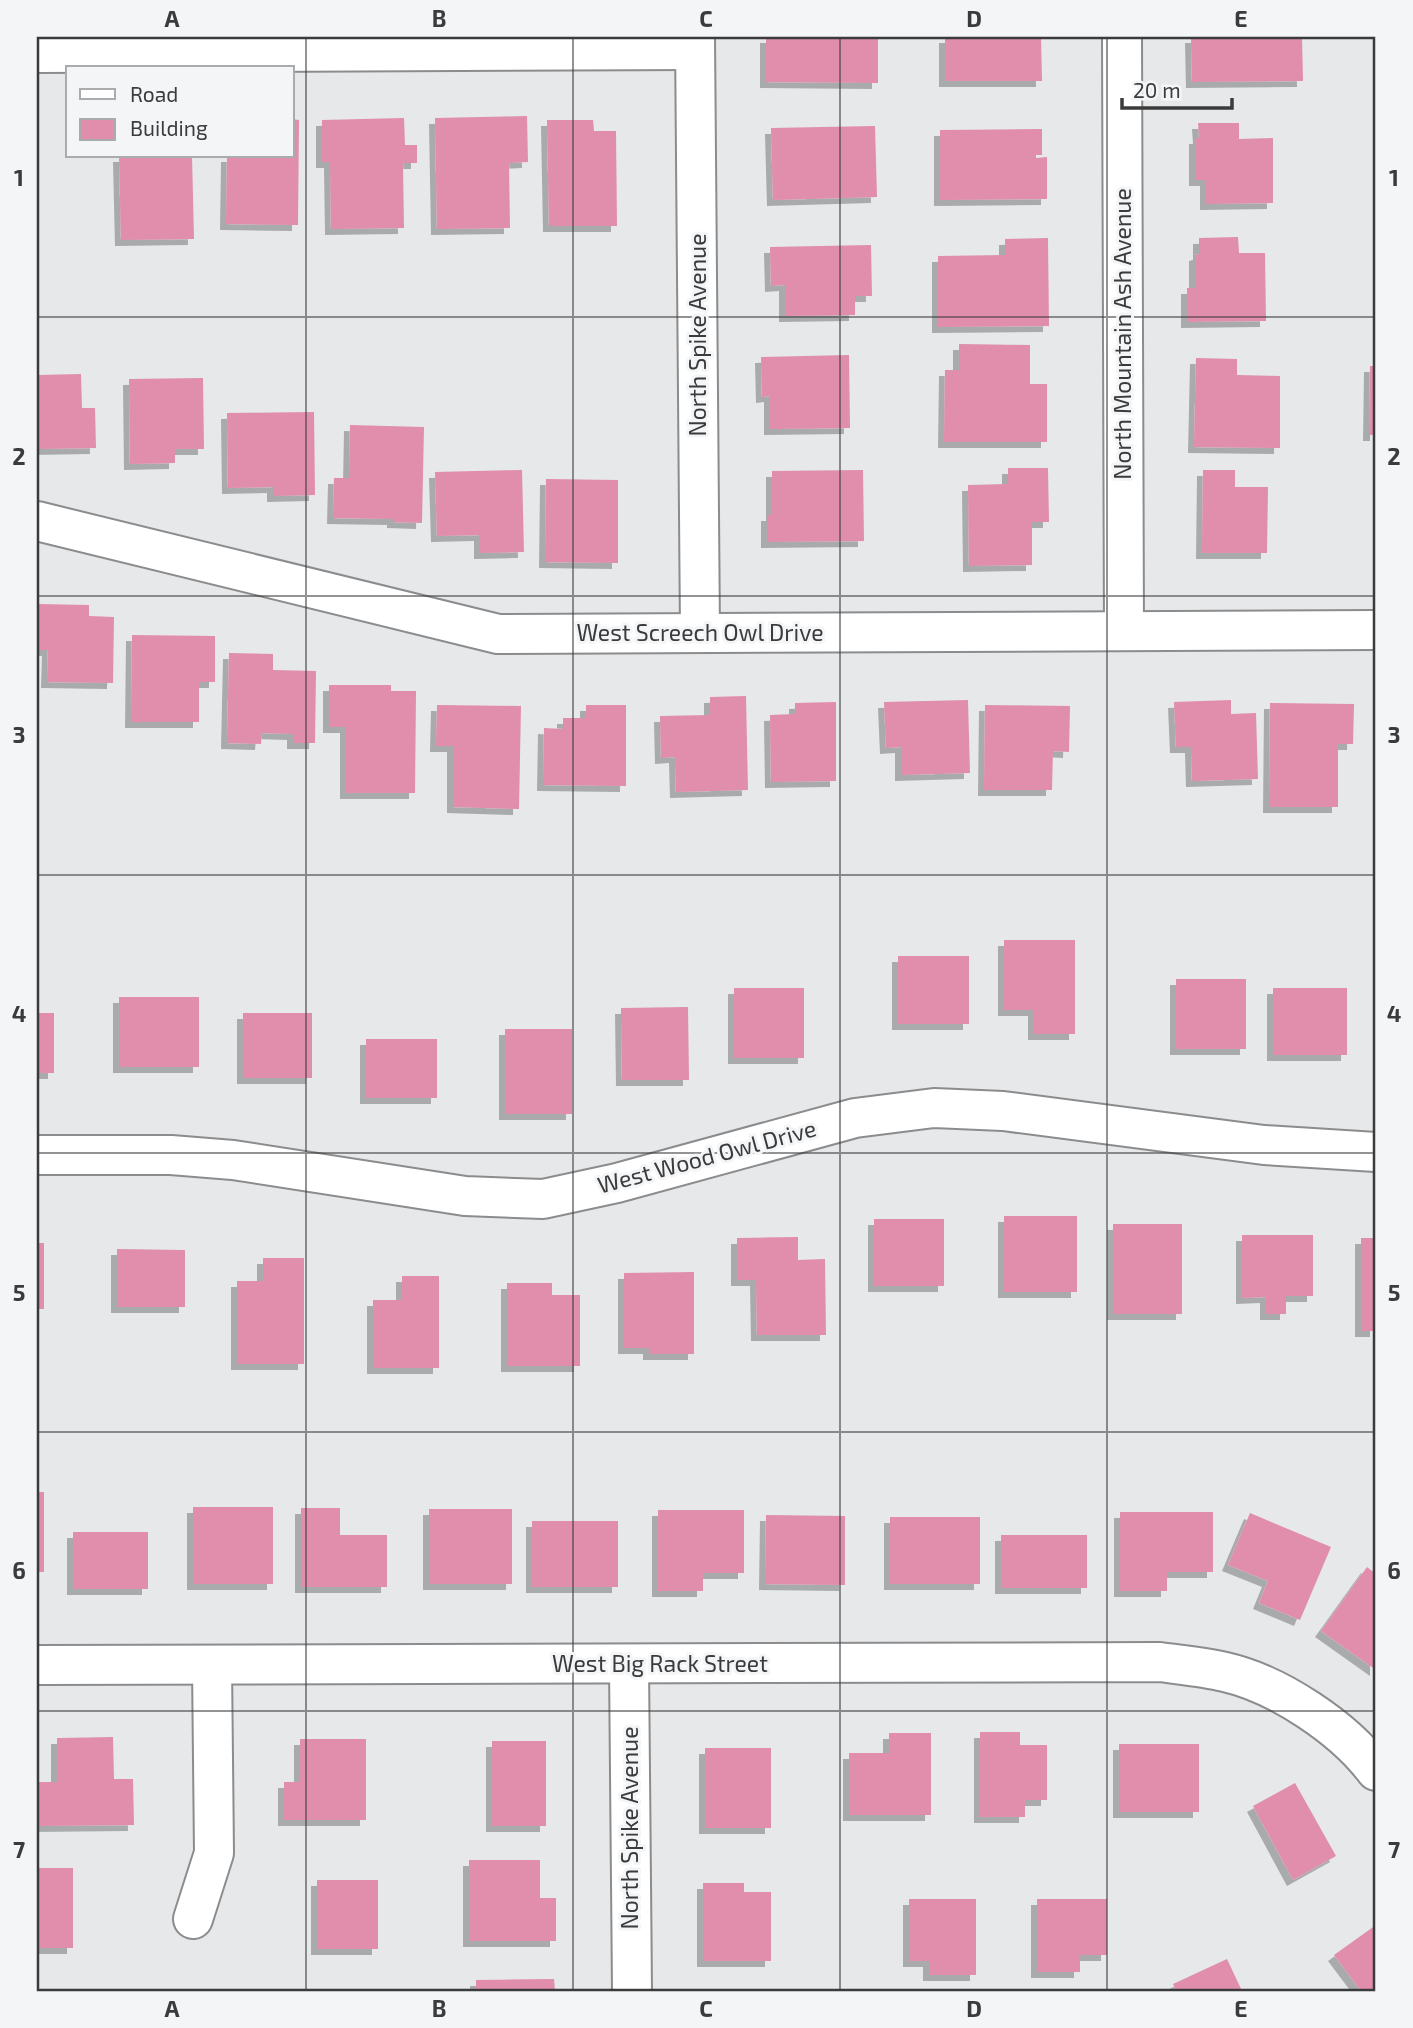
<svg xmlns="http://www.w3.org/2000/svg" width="1413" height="2028" viewBox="0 0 1413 2028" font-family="'Exo 2',sans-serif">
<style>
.building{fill:#e18dac;filter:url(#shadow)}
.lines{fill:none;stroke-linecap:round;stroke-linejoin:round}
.minor-casing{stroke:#8b8c8e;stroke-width:42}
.minor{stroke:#fff;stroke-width:38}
.grid{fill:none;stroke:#3b3b3c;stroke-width:2;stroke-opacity:0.55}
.labels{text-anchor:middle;stroke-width:6;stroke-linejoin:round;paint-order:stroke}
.street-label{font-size:23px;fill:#3b3b3c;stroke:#f3f5f7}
.neatline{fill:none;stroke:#3b3b3c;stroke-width:2.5}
.grid-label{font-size:23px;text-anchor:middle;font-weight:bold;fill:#3b3b3c}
</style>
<defs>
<filter id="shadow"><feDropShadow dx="-6" dy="6" stdDeviation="0" flood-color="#0004"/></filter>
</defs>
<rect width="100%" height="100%" fill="#e6e8e9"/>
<g class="building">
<path d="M766 37H878V83L766 82Z"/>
<path d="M945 37H1041L1042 81H945Z"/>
<path d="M1191 37H1302L1303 81 1192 82Z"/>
<path d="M527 116 528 162 509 163 510 228 437 229 435 118Z"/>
<path d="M404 118 405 145H417V163H403L404 228 331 229 330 162H322V120Z"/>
<path d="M292 119 299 120 298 225 226 224 227 156H292Z"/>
<path d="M547 120H593L594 131H616L617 226H549Z"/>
<path d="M1198 123H1239V139L1273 138V203L1206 204V180H1195V138H1199Z"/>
<path d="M875 126 877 197 773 200 771 128Z"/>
<path d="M1042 129V155H1036V158L1047 157V199L940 200V130Z"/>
<path d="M119 156H192L194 239 121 240Z"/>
<path d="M1238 237 1239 253H1265L1266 321 1187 322V288H1195V255L1199 254V238Z"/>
<path d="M1048 238 1049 326 938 327V256L1005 255V239Z"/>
<path d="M871 245 872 296H855V315L785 316V285L771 286 770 247Z"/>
<path d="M959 344 1030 345V384H1047V442H944L945 370H959Z"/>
<path d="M849 355 850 428 770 429V396L762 397 761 357Z"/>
<path d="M1196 358 1237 359V375L1280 376V448L1194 447Z"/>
<path d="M1370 366H1376V435H1369Z"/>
<path d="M81 374 82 408H95L96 448 37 449V375Z"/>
<path d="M203 378 204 449H175V463L130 464 129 379Z"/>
<path d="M314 412 315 495 273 496V487L228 488 227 413Z"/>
<path d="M350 425 424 427 422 523 393 522V519L333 518 334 478H349Z"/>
<path d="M1008 468H1048L1049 522H1032V565L969 566 968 485 1008 484Z"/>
<path d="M522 470 524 552 480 553V535L437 536 435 472Z"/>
<path d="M863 470 864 541 767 542V515H772V471Z"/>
<path d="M1203 470H1235V487H1268L1267 553H1202Z"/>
<path d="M546 479 618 480V563L545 562Z"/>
<path d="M37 604 89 605V616L114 617 113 683 47 682 48 650H37Z"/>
<path d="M132 635 215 636V682H199V722H131Z"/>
<path d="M229 653 273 654V670L316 671 315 743H293V734L262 733 261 744 227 743Z"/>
<path d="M329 685H391V691H416L415 793H346V727H329Z"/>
<path d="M746 696 748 790 676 792 675 757 661 758 660 716 710 715V697Z"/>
<path d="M968 700 970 773 901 775V747L886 748 884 702Z"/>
<path d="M1231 700V714L1256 713 1258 779 1192 781 1191 747H1176L1174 702Z"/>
<path d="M836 702V781L771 782 770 715 795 714V703Z"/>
<path d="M1270 703 1354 704 1353 744H1338V807H1269Z"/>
<path d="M437 705 521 706 519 809 453 807V746H436Z"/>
<path d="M586 705H626V786L543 785 544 728 563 729V718H586Z"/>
<path d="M985 705 1070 706 1069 752 1053 751 1052 790H984Z"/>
<path d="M1004 940H1075V1034H1034V1010H1004Z"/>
<rect x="898" y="956" width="71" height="68"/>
<rect x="1176" y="979" width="70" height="70"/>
<rect x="734" y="988" width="70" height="70"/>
<rect x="1273" y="988" width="74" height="67"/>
<rect x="119" y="997" width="80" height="70"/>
<path d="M688 1007 689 1080H622L621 1008Z"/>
<rect x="37" y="1013" width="17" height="60"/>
<rect x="243" y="1013" width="69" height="65"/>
<rect x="505" y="1029" width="67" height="85"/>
<rect x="366" y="1039" width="71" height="59"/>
<rect x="1004" y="1216" width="73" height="76"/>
<rect x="874" y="1219" width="70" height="67"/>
<rect x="1113" y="1224" width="69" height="90"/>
<path d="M1242 1235H1313V1296H1286V1314H1266V1297L1242 1298Z"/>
<path d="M798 1237V1260L825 1259 826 1335H757L756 1280H737V1238Z"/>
<rect x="1361" y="1238" width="15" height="93"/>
<rect x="37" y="1243" width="7" height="66"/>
<path d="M117 1249 185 1250V1307H117Z"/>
<path d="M263 1258H304V1364H237V1281H263Z"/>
<path d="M694 1272V1354H649V1348H624V1273Z"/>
<path d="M402 1276H439V1368H373V1300H402Z"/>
<path d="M507 1283H552V1295H580V1366H507Z"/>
<rect x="37" y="1492" width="7" height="80"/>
<rect x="193" y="1507" width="80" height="77"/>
<path d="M301 1508H340V1535H387V1587H301Z"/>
<rect x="429" y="1509" width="83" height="75"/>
<path d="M658 1510H744V1573H703V1591H658Z"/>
<path d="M1120 1512H1213V1572H1167V1591H1120Z"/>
<path d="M1250 1513 1331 1547 1300 1620 1259 1603 1268 1581 1228 1565Z"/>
<path d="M766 1515 845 1516V1585L765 1584Z"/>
<rect x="890" y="1517" width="90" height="67"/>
<rect x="532" y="1521" width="86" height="66"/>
<rect x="73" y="1532" width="75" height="57"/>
<rect x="1001" y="1535" width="86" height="53"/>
<path d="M1367 1567 1376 1574V1670L1321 1631Z"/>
<path d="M980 1732H1020V1745H1047V1800H1025V1817H980Z"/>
<path d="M889 1733H931V1815H849V1753H889Z"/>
<path d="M113 1737 114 1779H133L134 1825 37 1826V1782H57V1738Z"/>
<path d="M300 1739H366V1820H284V1782H300Z"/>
<rect x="492" y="1741" width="54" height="85"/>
<rect x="1119" y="1744" width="80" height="68"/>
<rect x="705" y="1748" width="66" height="80"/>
<path d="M1295 1783 1336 1856 1293 1880 1253 1806Z"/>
<path d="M469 1860H540V1898H556V1941H469Z"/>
<rect x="37" y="1868" width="36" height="80"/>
<rect x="317" y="1880" width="61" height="69"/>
<path d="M703 1883H744V1892H771V1961H703Z"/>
<path d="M909 1899H976V1975H929V1961H909Z"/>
<path d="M1037 1899H1107V1955H1080V1972H1037Z"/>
<path d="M1376 1925V1991H1361L1334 1955Z"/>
<path d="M1227 1959 1242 1991H1176L1173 1984Z"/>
<path d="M554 1979 555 1991H476V1980Z"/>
</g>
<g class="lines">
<defs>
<g id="minor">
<path d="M695 37 700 632"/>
<path d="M1122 37 1124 631"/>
<path d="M37 53 695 50"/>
<path d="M37 521 498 634 1376 630"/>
<path d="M37 1155H171L233 1160 465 1196 543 1199 617 1183 855 1118 934 1108 1003 1111 1264 1145 1376 1152"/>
<path d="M629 1664 632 1991"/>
<path d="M37 1665 1160 1662C1181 1665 1204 1667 1225 1672 1278 1684 1344 1728 1376 1771"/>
<path d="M193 1919 214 1853 212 1665"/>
</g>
</defs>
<use href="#minor" class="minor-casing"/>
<use href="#minor" class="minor"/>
</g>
<path class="grid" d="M306 37V1991M573 37V1991M840 37V1991M1107 37V1991M37 317H1376M37 596H1376M37 875H1376M37 1153H1376M37 1432H1376M37 1711H1376"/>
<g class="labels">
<g class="street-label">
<text transform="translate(1123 334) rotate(-90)" y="8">North Mountain Ash Avenue</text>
<text transform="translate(698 335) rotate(-90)" y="8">North Spike Avenue</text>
<text x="700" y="641">West Screech Owl Drive</text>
<text transform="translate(707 1157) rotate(-15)" y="8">West Wood Owl Drive</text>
<text x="660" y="1672">West Big Rack Street</text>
<text transform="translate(630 1828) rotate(-90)" y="8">North Spike Avenue</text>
</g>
</g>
<rect width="1413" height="2028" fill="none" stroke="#f3f5f7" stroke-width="77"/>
<rect x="66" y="66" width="228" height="91" fill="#f3f5f7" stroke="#a9abac" stroke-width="2"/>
<rect x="80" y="89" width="35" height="10" fill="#ffffff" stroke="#a9abac" stroke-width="2"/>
<text x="130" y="102" font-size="21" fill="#3b3b3c">Road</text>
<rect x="80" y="119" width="35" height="21" fill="#e18dac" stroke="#a9abac" stroke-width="2"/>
<text x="130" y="136" font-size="21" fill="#3b3b3c">Building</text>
<path d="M1122 98v10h110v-10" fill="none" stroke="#3b3b3c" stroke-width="3.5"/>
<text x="1133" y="98" font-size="21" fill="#3b3b3c" stroke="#f3f5f7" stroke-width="5" paint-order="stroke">20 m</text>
<rect x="38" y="38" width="1336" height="1952" class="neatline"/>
<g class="grid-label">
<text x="172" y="27">A</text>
<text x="439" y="27">B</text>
<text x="706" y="27">C</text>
<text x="974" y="27">D</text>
<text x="1241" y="27">E</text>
<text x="19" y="186">1</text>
<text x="1394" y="186">1</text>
<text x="19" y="465">2</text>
<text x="1394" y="465">2</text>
<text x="19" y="743">3</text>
<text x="1394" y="743">3</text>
<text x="19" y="1022">4</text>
<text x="1394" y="1022">4</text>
<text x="19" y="1301">5</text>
<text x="1394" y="1301">5</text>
<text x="19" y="1579">6</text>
<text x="1394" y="1579">6</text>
<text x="19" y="1858">7</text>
<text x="1394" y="1858">7</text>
<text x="172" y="2017">A</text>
<text x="439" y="2017">B</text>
<text x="706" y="2017">C</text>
<text x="974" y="2017">D</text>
<text x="1241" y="2017">E</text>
</g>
</svg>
